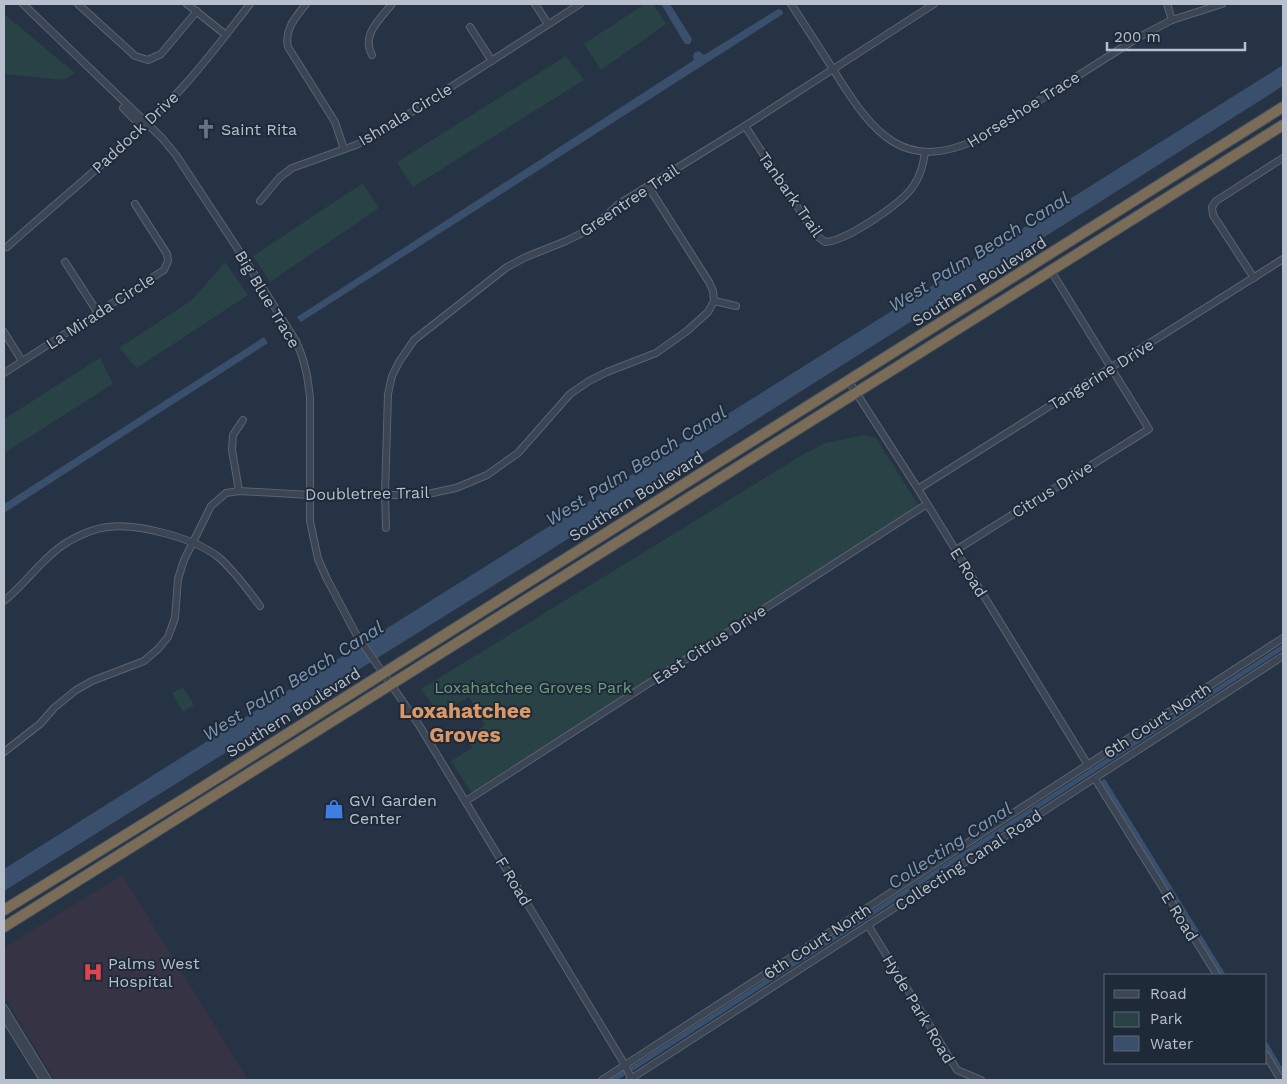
<svg xmlns="http://www.w3.org/2000/svg" width="1287" height="1084" viewBox="0 0 1287 1084" font-family="'Work Sans',sans-serif">
<style>
.medical{fill:#353344}
.green{fill:#284245}
.water{fill:#394f6c}
.lines{fill:none;stroke-linecap:round;stroke-linejoin:round}
.canal{stroke:#394f6c;stroke-width:5}
.minor-casing{stroke:#596371;stroke-width:8}
.highway-casing{stroke:#45505e;stroke-width:12}
.minor{stroke:#3b4554;stroke-width:6}
.highway{stroke:#7a6c57;stroke-width:10}
.labels{text-anchor:middle;stroke-width:4;stroke-linejoin:round;paint-order:stroke}
.street-label{font-size:16px;fill:#b8c0cd;stroke:#1f2a39}
.poi-label{font-size:16px;fill:#b8c0cd;stroke:#1f2a39;text-anchor:start}
.park-label{font-size:16px;fill:#6e9f79;stroke:#1f2a39}
.water-label{font-size:18px;font-style:italic;fill:#7e97b5;stroke:#1f2a39}
.district-label{font-size:21px;font-weight:bold;fill:#db9865;stroke:#1f2a39}
</style>
<rect width="100%" height="100%" fill="#263344"/>
<path class="medical" d="M122 875 215 1026 248 1080H55L4 996V948Z"/>
<g class="green">
<path d="M645 4H653L666 24 601 70 584 44Z"/>
<path d="M4 14 75 73 63 80 4 74Z"/>
<path d="M566 56 584 80 413 187 397 162Z"/>
<path d="M363 183 379 208 270 282 253 256Z"/>
<path d="M225 262 248 295 137 368 119 348 192 300Z"/>
<path d="M100 358 113 384 4 453V419Z"/>
<path d="M864 435 876 438 919 506 473 795 451 761 472 748 466 738 485 725 469 697 439 715 421 689 804 454 825 443Z"/>
<path d="M183 687 194 705 183 712 172 693Z"/>
</g>
<g class="water">
<path d="M661 4H670L692 39 690 44H685Z"/>
<path d="M778 9 782 10 783 14 301 322 297 317 694 60 693 56 695 52 699 51 704 55Z"/>
<path d="M1283 65V86L541 556 4 891V869Z"/>
<path d="M264 337 268 343 4 513V504Z"/>
</g>
<g class="lines">
<g class="canal">
<path d="M1104 782 1223 975"/>
<path d="M1266 1045 1283 1074"/>
<path d="M633 1068 1283 647"/>
<path d="M613 1080 624 1073"/>
</g>
<defs>
<g id="minor">
<path d="M23 4 162 138 176 155 249 266 296 341 302 356 307 375 310 397V521L318 559 327 579 356 634 419 725 625 1065 632 1080"/>
<path d="M78 4 135 56 148 60 161 54 197 11"/>
<path d="M187 4 226 35"/>
<path d="M306 4C296 17 284 29 288 47L335 122 344 149"/>
<path d="M535 4 548 24"/>
<path d="M791 4C806 27 821 50 836 74 873 133 904 174 978 139L1139 37 1172 20 1222 4"/>
<path d="M1167 4 1172 20"/>
<path d="M470 27 492 61"/>
<path d="M372 55C361 35 380 19 392 4"/>
<path d="M123 108 137 122 138 131"/>
<path d="M745 126 806 220 817 236 825 242C846 241 903 203 914 185 921 175 923 164 925 153"/>
<path d="M260 201 280 177 292 168 356 145 376 135 580 4"/>
<path d="M7 247C65 195 127 146 181 89 206 62 228 32 250 4"/>
<path d="M65 262 98 313"/>
<path d="M1254 278 1213 215 1212 207 1216 201 1283 158"/>
<path d="M714 301 736 306"/>
<path d="M4 332 22 361"/>
<path d="M4 373 164 270 168 261 167 254 135 204"/>
<path d="M848 380 918 489 1088 765"/>
<path d="M918 489 1283 259"/>
<path d="M239 491 232 450 233 435 243 420"/>
<path d="M386 528 385 495 388 394 392 376 399 362 414 340 507 267 526 257 566 241 592 228 619 204 745 126 934 4"/>
<path d="M956 550 1149 429 1051 271"/>
<path d="M4 601C26 583 43 557 69 541 80 535 95 528 108 527 138 523 193 538 217 556 231 567 249 591 260 606"/>
<path d="M4 752 40 724 54 708 76 690 92 681 144 661 158 649 168 637 175 618 178 579 184 560 211 506 226 493 239 491 310 495H423L456 488 487 475 518 453 570 394 589 381 607 372 656 353 687 331 708 312 714 301 713 291 709 282 648 186"/>
<path d="M1095 779 1217 975"/>
<path d="M466 801 927 504"/>
<path d="M868 925 957 1070 981 1080"/>
<path d="M4 1008 48 1080"/>
<path d="M4 1017 43 1080"/>
<path d="M1266 1055 1281 1080"/>
<path d="M602 1080 1283 638"/>
<path d="M629 1080 1283 656"/>
</g>
<g id="highway">
<path d="M4 910 190 795 1283 107"/>
<path d="M4 927 1283 125"/>
</g>
</defs>
<use href="#minor" class="minor-casing"/>
<use href="#highway" class="highway-casing"/>
<use href="#minor" class="minor"/>
<use href="#highway" class="highway"/>
</g>
<defs>
<symbol id="church-bare" viewBox="-9 -9 18 18"><path d="M-1.2-6h2.4v3.5h3.3v2.4h-3.3V6h-2.4V-.1h-3.3v-2.4h3.3Z" fill="#6b7280" stroke="#1f2a39" stroke-width="2.5" paint-order="stroke"/></symbol>
<symbol id="shop-bare" viewBox="-9 -9 18 18"><path d="M-5-2.5h2.3a2.7 3.5 0 0 1 5.4 0H5L5.5 6h-11ZM-1.5-2.5h3a1.5 2.3 0 0 0-3 0Z" fill="#3f7fe0" stroke="#1f2a39" stroke-width="2.5" paint-order="stroke"/></symbol>
<symbol id="hospital-bare" viewBox="-9 -9 18 18"><path d="M-5-5h3v3.5h4V-5h3V5h-3V1.5h-4V5h-3Z" fill="#e0444e" stroke="#1f2a39" stroke-width="2.5" paint-order="stroke"/></symbol>
</defs>
<g fill-rule="evenodd">
<use href="#church-bare" x="192" y="115" width="28" height="28"/>
<use href="#shop-bare" x="320" y="795" width="28" height="28"/>
<use href="#hospital-bare" x="79" y="958" width="28" height="28"/>
</g>
<g class="labels">
<g class="street-label">
<text transform="translate(1023 109) rotate(-32)" y="6">Horseshoe Trace</text>
<text transform="translate(405 114) rotate(-31)" y="6">Ishnala Circle</text>
<text transform="translate(135 132) rotate(-43)" y="6">Paddock Drive</text>
<text transform="translate(791 194) rotate(55)" y="6">Tanbark Trail</text>
<text transform="translate(629 200) rotate(-34)" y="6">Greentree Trail</text>
<text transform="translate(979 281) rotate(-32)" y="6">Southern Boulevard</text>
<text transform="translate(268 299) rotate(59)" y="6">Big Blue Trace</text>
<text transform="translate(100 311) rotate(-33)" y="6">La Mirada Circle</text>
<text transform="translate(1101 374) rotate(-32)" y="6">Tangerine Drive</text>
<text transform="translate(1052 489) rotate(-32)" y="6">Citrus Drive</text>
<text transform="translate(367 493) rotate(-1)" y="6">Doubletree Trail</text>
<text transform="translate(636 496) rotate(-32)" y="6">Southern Boulevard</text>
<text transform="translate(969 572) rotate(58)" y="6">E Road</text>
<text transform="translate(709 644) rotate(-33)" y="6">East Citrus Drive</text>
<text transform="translate(293 712) rotate(-32)" y="6">Southern Boulevard</text>
<text transform="translate(1157 720) rotate(-33)" y="6">6th Court North</text>
<text transform="translate(968 860) rotate(-33)" y="6">Collecting Canal Road</text>
<text transform="translate(514 881) rotate(59)" y="6">F Road</text>
<text transform="translate(1180 916) rotate(58)" y="6">E Road</text>
<text transform="translate(817 941) rotate(-33)" y="6">6th Court North</text>
<text transform="translate(919 1009) rotate(59)" y="6">Hyde Park Road</text>
</g>
<g class="poi-label">
<text x="221" y="135">Saint Rita</text>
<text x="349" y="806">GVI Garden<tspan x="349" dy="18">Center</tspan></text>
<text x="108" y="969">Palms West<tspan x="108" dy="18">Hospital</tspan></text>
</g>
<g class="park-label">
<text x="533" y="693">Loxahatchee Groves Park</text>
</g>
<g class="water-label">
<text transform="translate(979 252) rotate(-32)" y="6">West Palm Beach Canal</text>
<text transform="translate(636 466) rotate(-32)" y="6">West Palm Beach Canal</text>
<text transform="translate(293 681) rotate(-32)" y="6">West Palm Beach Canal</text>
<text transform="translate(950 846) rotate(-33)" y="6">Collecting Canal</text>
</g>
<g class="district-label">
<text x="465" y="718">Loxahatchee<tspan x="465" dy="24">Groves</tspan></text>
</g>
</g>
<rect width="1287" height="1084" fill="none" stroke="#b8c0cd" stroke-width="10"/>
<rect x="1104" y="974" width="162" height="90" fill="#1f2a39" stroke="#5c6674"/>
<rect x="1114" y="990" width="25" height="8" fill="#3b4554" stroke="#5c6674"/>
<text x="1150" y="999" font-size="15" fill="#b8c0cd">Road</text>
<rect x="1114" y="1012" width="25" height="15" fill="#284245" stroke="#5c6674"/>
<text x="1150" y="1024" font-size="15" fill="#b8c0cd">Park</text>
<rect x="1114" y="1036" width="25" height="15" fill="#394f6c" stroke="#5c6674"/>
<text x="1150" y="1049" font-size="15" fill="#b8c0cd">Water</text>
<path d="M1107 42v8h138v-8" fill="none" stroke="#b8c0cd" stroke-width="2.5"/>
<text x="1114" y="42" font-size="15" fill="#b8c0cd" stroke="#1f2a39" stroke-width="4" paint-order="stroke">200 m</text>
</svg>
